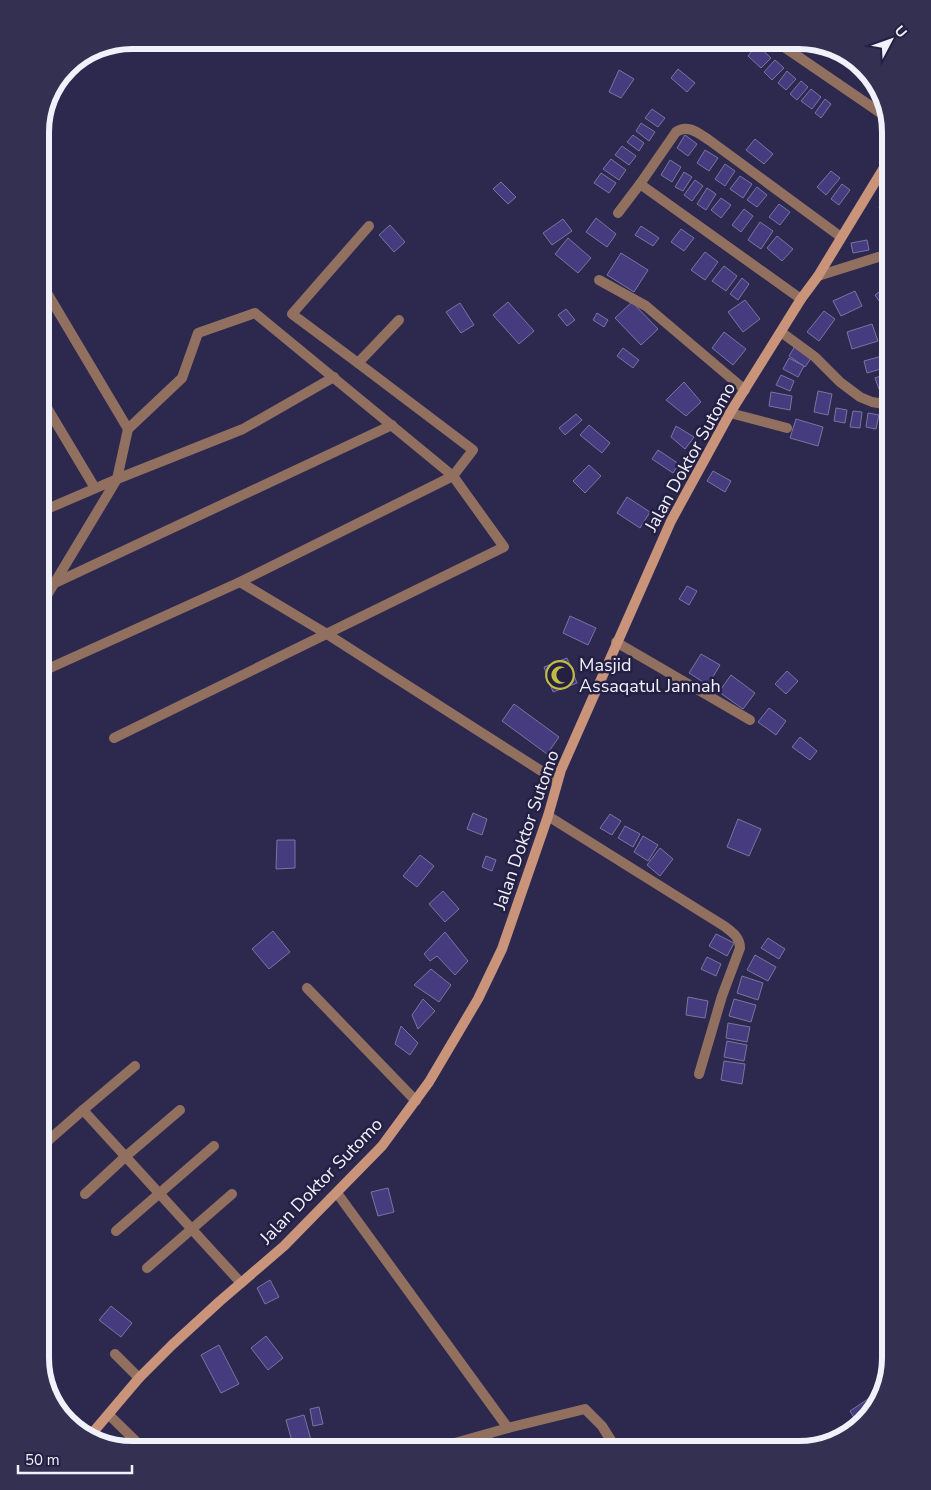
<svg xmlns="http://www.w3.org/2000/svg" width="931" height="1490" viewBox="0 0 931 1490" font-family="'Nunito Sans',sans-serif">
<style>
.building{fill:#463b7f;stroke:#7875a1}
.lines{fill:none;stroke-linecap:round;stroke-linejoin:round}
.street{stroke:#927060;stroke-width:10}
.secondary{stroke:#ca947a;stroke-width:10}
.labels{text-anchor:middle;stroke-width:5;stroke-linejoin:round;paint-order:stroke}
.street-label{font-size:18px;fill:#f1f1fb;stroke:#241f43}
.poi-label{font-size:18px;fill:#f1f1fb;stroke:#241f43;text-anchor:start}
.rim{fill:none;stroke:#f1f1fb;stroke-width:6}
</style>
<rect width="100%" height="100%" fill="#2d294e"/>
<g class="building">
<path d="M757 45 771 58 761 68 748 56Z"/>
<path d="M775 60 784 68 772 80 764 72Z"/>
<path d="M678 69 695 83 687 92 671 78Z"/>
<path d="M619 70 634 79 621 98 609 92Z"/>
<path d="M787 71 796 79 786 90 778 83Z"/>
<path d="M801 81 808 87 797 100 790 94Z"/>
<path d="M811 89 821 97 812 109 801 101Z"/>
<path d="M825 99 831 104 821 118 815 113Z"/>
<path d="M652 109 665 118 658 127 645 118Z"/>
<path d="M641 123 655 132 649 141 636 131Z"/>
<path d="M633 135 644 143 639 151 627 142Z"/>
<path d="M685 135 697 144 688 156 677 148Z"/>
<path d="M755 139 773 154 764 164 746 150Z"/>
<path d="M622 146 636 156 629 165 615 155Z"/>
<path d="M705 150 718 158 709 171 697 163Z"/>
<path d="M611 159 626 170 619 180 603 169Z"/>
<path d="M670 160 681 167 672 182 661 175Z"/>
<path d="M725 164 735 171 725 186 715 179Z"/>
<path d="M831 171 840 178 826 195 817 187Z"/>
<path d="M684 172 692 177 683 191 675 187Z"/>
<path d="M601 173 616 183 609 193 594 183Z"/>
<path d="M740 176 752 184 743 198 730 189Z"/>
<path d="M695 180 703 186 692 201 684 195Z"/>
<path d="M501 182 516 197 508 204 493 189Z"/>
<path d="M842 184 850 190 839 205 831 199Z"/>
<path d="M757 187 767 195 757 207 747 200Z"/>
<path d="M707 188 716 194 706 210 697 204Z"/>
<path d="M721 198 731 205 721 218 711 210Z"/>
<path d="M891 200V215L884 218 879 207Z"/>
<path d="M779 204 790 212 780 225 769 217Z"/>
<path d="M744 209 753 216 741 232 732 225Z"/>
<path d="M596 218 616 234 607 247 586 232Z"/>
<path d="M563 219 572 231 552 245 543 233Z"/>
<path d="M760 222 773 231 761 249 748 240Z"/>
<path d="M390 225 405 242 394 252 379 235Z"/>
<path d="M641 226 659 238 653 246 635 235Z"/>
<path d="M681 229 694 238 684 251 671 242Z"/>
<path d="M777 236 793 249 782 261 767 248Z"/>
<path d="M568 238 591 258 578 273 555 254Z"/>
<path d="M867 240 869 250 853 253 851 243Z"/>
<path d="M705 252 718 262 705 280 691 270Z"/>
<path d="M621 253 648 270 634 292 607 275Z"/>
<path d="M724 266 737 276 726 291 712 281Z"/>
<path d="M742 278 749 284 738 300 730 294Z"/>
<path d="M891 283V309L887 312 875 295Z"/>
<path d="M855 291 862 306 841 316 833 301Z"/>
<path d="M745 300 760 319 743 332 728 312Z"/>
<path d="M508 302 534 331 519 344 493 315Z"/>
<path d="M632 302 658 329 641 345 615 318Z"/>
<path d="M460 303 474 325 461 333 446 312Z"/>
<path d="M566 309 575 320 567 326 558 315Z"/>
<path d="M824 311 835 319 819 341 807 332Z"/>
<path d="M597 313 608 320 604 327 593 320Z"/>
<path d="M872 324 878 341 852 349 847 332Z"/>
<path d="M724 332 746 349 733 365 712 348Z"/>
<path d="M795 346 812 357 805 367 789 356Z"/>
<path d="M623 348 639 360 633 368 617 356Z"/>
<path d="M889 354 891 366 867 373 864 361Z"/>
<path d="M789 358 804 366 798 377 783 369Z"/>
<path d="M891 372V384L879 389 875 378Z"/>
<path d="M781 375 794 381 790 391 776 385Z"/>
<path d="M684 382 701 402 686 416 666 400Z"/>
<path d="M818 391 832 394 828 415 814 412Z"/>
<path d="M771 392 792 396 790 410 769 406Z"/>
<path d="M836 408 847 410 845 423 834 421Z"/>
<path d="M853 411 862 412 860 428 850 427Z"/>
<path d="M868 413 879 415 876 429 866 427Z"/>
<path d="M885 413 891 414V437L881 435Z"/>
<path d="M576 414 582 420 565 435 559 428Z"/>
<path d="M796 419 823 427 818 446 790 438Z"/>
<path d="M589 425 610 443 602 453 580 435Z"/>
<path d="M676 426 694 437 685 449 671 437Z"/>
<path d="M658 450 679 464 673 473 652 459Z"/>
<path d="M589 465 601 476 585 493 573 481Z"/>
<path d="M713 471 731 481 725 492 707 481Z"/>
<path d="M627 497 650 512 640 528 617 513Z"/>
<path d="M687 586 697 591 689 605 679 599Z"/>
<path d="M570 616 596 628 588 645 563 633Z"/>
<path d="M701 654 720 665 708 685 689 673Z"/>
<path d="M567 658 577 683 553 692 544 667Z"/>
<path d="M787 671 798 681 786 694 775 684Z"/>
<path d="M731 675 755 693 743 709 719 692Z"/>
<path d="M514 704 559 737 547 754 502 721Z"/>
<path d="M769 708 786 721 776 735 758 722Z"/>
<path d="M800 737 817 751 810 760 792 747Z"/>
<path d="M473 813 487 819 482 835 467 829Z"/>
<path d="M610 814 621 821 612 835 600 828Z"/>
<path d="M738 819 761 829 749 856 727 847Z"/>
<path d="M625 826 640 834 633 847 618 838Z"/>
<path d="M643 836 658 845 648 861 634 852Z"/>
<path d="M277 840H295V868L276 869Z"/>
<path d="M660 848 673 859 660 876 647 865Z"/>
<path d="M420 855 434 866 417 887 403 876Z"/>
<path d="M486 856 496 860 492 871 482 867Z"/>
<path d="M443 891 459 909 445 922 429 904Z"/>
<path d="M273 931 290 952 269 969 252 949Z"/>
<path d="M445 932 468 961 455 975 437 956 430 961 424 954Z"/>
<path d="M716 934 734 943 727 956 709 946Z"/>
<path d="M768 938 785 949 779 959 761 948Z"/>
<path d="M755 955 776 967 768 981 747 970Z"/>
<path d="M707 957 721 964 716 976 701 969Z"/>
<path d="M431 969 451 985 439 1002 414 985Z"/>
<path d="M742 976 763 983 758 1000 737 993Z"/>
<path d="M688 997 708 1001 705 1018 686 1015Z"/>
<path d="M423 999 435 1011 418 1029 412 1015Z"/>
<path d="M734 999 756 1005 751 1022 729 1016Z"/>
<path d="M728 1023 750 1027 747 1042 726 1038Z"/>
<path d="M401 1026 418 1043 410 1055 395 1044Z"/>
<path d="M727 1041 747 1045 744 1061 724 1057Z"/>
<path d="M724 1061 745 1064 742 1084 721 1080Z"/>
<path d="M388 1188 394 1212 378 1216 371 1192Z"/>
<path d="M270 1280 279 1297 265 1304 257 1288Z"/>
<path d="M111 1306 132 1323 121 1337 99 1320Z"/>
<path d="M266 1336 283 1358 268 1370 251 1348Z"/>
<path d="M219 1345 239 1384 221 1393 201 1355Z"/>
<path d="M868 1399 875 1410 858 1424 850 1411Z"/>
<path d="M319 1407 323 1424 313 1426 310 1409Z"/>
<path d="M304 1415 311 1440 293 1445 286 1420Z"/>
</g>
<g class="lines">
<g class="street">
<path d="M774 40 888 118"/>
<path d="M618 213 640 184"/>
<path d="M818 276 891 253"/>
<path d="M599 280 646 306 745 390"/>
<path d="M40 281 128 429"/>
<path d="M801 299 640 184 676 132C688 124 698 133 709 140L841 237"/>
<path d="M781 332 815 357 840 382 860 397 872 402 891 405"/>
<path d="M358 363 292 314 369 226"/>
<path d="M40 396 95 488"/>
<path d="M730 413 787 428"/>
<path d="M40 512 117 479 243 429 334 377"/>
<path d="M240 582 327 634 557 781"/>
<path d="M40 592 55 583 392 425"/>
<path d="M40 607 117 479 128 429 182 378 198 333 255 313 453 476 504 547 114 738"/>
<path d="M616 642 750 720"/>
<path d="M40 668 41 672 240 582 453 476 473 450 358 363 399 320"/>
<path d="M548 816 724 926C732 932 740 937 740 948L722 996 699 1074"/>
<path d="M307 988 416 1101"/>
<path d="M83 1110 135 1066"/>
<path d="M42 1146 83 1110 241 1283"/>
<path d="M337 1193 508 1428"/>
<path d="M85 1194 125 1157 180 1110"/>
<path d="M116 1231 214 1146"/>
<path d="M147 1268 232 1194"/>
<path d="M115 1354 139 1378"/>
<path d="M109 1415 145 1450"/>
<path d="M487 1435 491 1450"/>
<path d="M430 1450 508 1428 585 1409 602 1426 617 1450"/>
</g>
<path class="secondary" d="M89 1437 139 1378 172 1345 220 1301 284 1246 382 1146 429 1082 478 999 502 949 548 816 561 770 671 521 730 413 801 299 818 276 891 156"/>
</g>
<defs>
<symbol id="mosque-ring" viewBox="-11 -11 22 22"><circle r="9.5" fill="#241f43" stroke="#c1bd3f" stroke-width="1.5"/><path d="M3.5-4.9A6 6 0 1 0 3.5 4.9A5 5 0 1 1 3.5-4.9Z" fill="#c1bd3f"/></symbol>
</defs>
<g fill-rule="evenodd">
<use href="#mosque-ring" x="544" y="659" width="32" height="32"/>
</g>
<g class="labels">
<g class="street-label">
<text transform="translate(690 457) rotate(-61)" y="6">Jalan Doktor Sutomo</text>
<text transform="translate(526 830) rotate(-71)" y="6">Jalan Doktor Sutomo</text>
<text transform="translate(321 1181) rotate(-46)" y="6">Jalan Doktor Sutomo</text>
</g>
<g class="poi-label">
<text x="579" y="671">Masjid<tspan x="579" dy="21">Assaqatul Jannah</tspan></text>
</g>
</g>
<path d="M0 0H931V1490H0ZM132 49H799A83 83 0 0 1 882 132V1358A83 83 0 0 1 799 1441H132A83 83 0 0 1 49 1358V132A83 83 0 0 1 132 49Z" fill="#343052" fill-rule="evenodd"/>
<path class="rim" d="M132 49H799A83 83 0 0 1 882 132V1358A83 83 0 0 1 799 1441H132A83 83 0 0 1 49 1358V132A83 83 0 0 1 132 49Z"/>
<g transform="translate(891 40) rotate(49)" stroke="#241f43" stroke-width="4" paint-order="stroke">
<path d="M0-4L9 19L0 12L-9 19Z" fill="#f1f1fb"/>
<text y="-8" font-size="14" font-weight="bold" text-anchor="middle" fill="#f1f1fb">U</text>
</g>
<path d="M18 1465v8h114v-8" fill="none" stroke="#f1f1fb" stroke-width="2.5"/>
<text x="25" y="1465" font-size="15" fill="#f1f1fb" stroke="#241f43" stroke-width="4" paint-order="stroke">50 m</text>
</svg>
